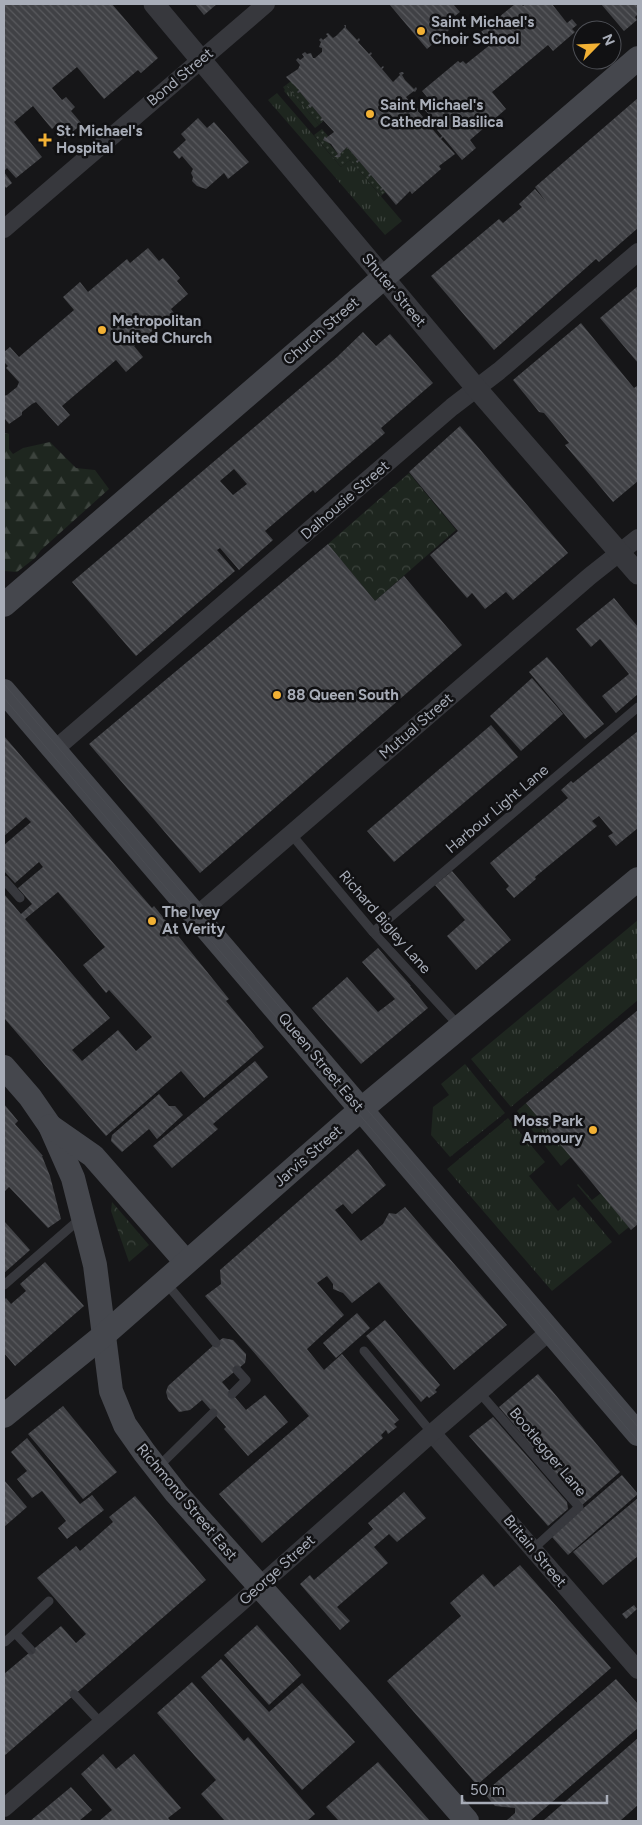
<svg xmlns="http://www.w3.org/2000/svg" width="642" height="1825" viewBox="0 0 642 1825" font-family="Figtree,sans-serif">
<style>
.grass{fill:url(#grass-tufts)}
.forest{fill:url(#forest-firs)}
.park{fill:url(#park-crowns)}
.garden{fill:url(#garden-dots)}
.building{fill:url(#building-back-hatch);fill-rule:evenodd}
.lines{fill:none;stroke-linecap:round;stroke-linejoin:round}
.service{stroke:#37383d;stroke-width:9}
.minor{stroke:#37383d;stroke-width:18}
.tertiary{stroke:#37383d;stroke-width:21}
.secondary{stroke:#45474d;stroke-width:24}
.tram{stroke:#4a4c52;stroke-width:1}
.poi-dot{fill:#f2b134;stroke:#111113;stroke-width:2}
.labels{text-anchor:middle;stroke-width:5;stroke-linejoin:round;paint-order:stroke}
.poi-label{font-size:15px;font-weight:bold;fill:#a8adb8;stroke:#111113;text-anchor:start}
.street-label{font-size:15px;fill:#a8adb8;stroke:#111113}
</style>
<defs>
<pattern id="grass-tufts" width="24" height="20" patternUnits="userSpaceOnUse" patternTransform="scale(1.25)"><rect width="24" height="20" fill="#1e261f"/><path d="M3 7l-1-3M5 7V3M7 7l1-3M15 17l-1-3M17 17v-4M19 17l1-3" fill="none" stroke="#3c433d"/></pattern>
<pattern id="forest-firs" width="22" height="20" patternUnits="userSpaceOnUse" patternTransform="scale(1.25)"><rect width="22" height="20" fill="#1e261f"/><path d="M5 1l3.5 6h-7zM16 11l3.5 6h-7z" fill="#3c433d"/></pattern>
<pattern id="park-crowns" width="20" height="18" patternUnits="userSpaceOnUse" patternTransform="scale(1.25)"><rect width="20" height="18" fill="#1e261f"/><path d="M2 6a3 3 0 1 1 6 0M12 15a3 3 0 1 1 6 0" fill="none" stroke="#3c433d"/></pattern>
<pattern id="garden-dots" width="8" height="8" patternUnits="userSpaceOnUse" patternTransform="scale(1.25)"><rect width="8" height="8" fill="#1e261f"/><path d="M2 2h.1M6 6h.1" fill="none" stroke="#3c433d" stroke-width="1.8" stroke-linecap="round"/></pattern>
<pattern id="building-back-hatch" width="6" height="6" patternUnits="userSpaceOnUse" patternTransform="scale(1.25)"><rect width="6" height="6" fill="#404145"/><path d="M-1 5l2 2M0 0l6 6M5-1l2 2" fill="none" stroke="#595a5e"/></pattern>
</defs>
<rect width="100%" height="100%" fill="#161618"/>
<g class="grass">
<path d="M286 85 319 125 315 128 284 91 285 90 283 87Z"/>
<path d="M277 93 341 167 350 160 402 221 385 235 268 100Z"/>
<path d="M638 920V1000L511 1107 471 1059Z"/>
<path d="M465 1064 505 1113 450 1157 431 1135 433 1107 449 1095 441 1084Z"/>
<path d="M526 1103 571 1157 561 1166 517 1111Z"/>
<path d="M508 1118 545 1162 529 1176 558 1211 574 1197 612 1242 552 1291 447 1169Z"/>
<path d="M578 1184 592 1200 601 1193 629 1227 619 1235 577 1185Z"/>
</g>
<path class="forest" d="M4 433 9 434V449L13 454 23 448 50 442 76 468 95 470 109 489 41 550 35 558 17 572 4 571Z"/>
<g class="park">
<path d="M409 473 456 530 375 601 328 544Z"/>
<path d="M112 1202 149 1245 129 1262 111 1211Z"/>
</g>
<g class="garden">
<path d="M291 81 299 90 298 93 300 92 322 118 320 120H324L319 125 286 85Z"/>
<path d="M322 129 328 136 326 138 325 137 323 140H326L338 154 337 155 341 156 340 154 347 147 358 160 356 162 359 161 370 174 368 176 371 175 382 188 380 190 383 189 386 192 381 196 350 160 341 167 314 135Z"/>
</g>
<g class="building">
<path d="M4 4H112L158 58 141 73 138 70 104 99 77 67 52 88 62 100 66 97 75 107 71 111 82 124 65 138 55 126 52 129 33 106 14 122 42 157 16 178 7 168 4 171Z"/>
<path d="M195 4H217L204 15Z"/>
<path d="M389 4H453L460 12 455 16 453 13 448 18 453 24 447 28 449 30 427 49Z"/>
<path d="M515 4H521L523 6 526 4H552L567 23 572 19 577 25 572 29 575 32 553 51 548 45 492 92 506 109 470 140 476 148 462 160 443 137 441 139 455 154 439 166 441 169 412 194 410 191 396 205 383 189 381 191 380 189 382 188 371 175 369 177 368 175 370 174 359 161 357 163 356 161 358 160 347 147 340 154 341 155 340 157H334L338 154 331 144 323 140 325 136 326 138 334 132 323 120 321 121 320 120 322 118 312 106 310 108 308 105 310 104 300 92 298 93 297 92 299 90 286 77 298 69 300 65 296 60 298 58 300 60 304 57 302 54 305 52 307 54 311 53 313 58H315L322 52V48L319 47 321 42 319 40 321 38 323 40 328 36 326 34 328 33 333 38 336 36 345 27 344 25H346V28L357 40 359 38 360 40 358 42 369 54 371 52 372 54 370 55 381 68 383 66 384 67 382 69 393 82 400 75 399 73 402 72 404 73 402 75 405 80 414 89 416 87 417 89 415 92 414 91 406 97 416 109 418 108 420 109 418 111 428 123 430 122 431 123 429 125 440 138 442 136 437 130 440 127 424 109 432 103 422 91 458 61 460 63 463 61 466 64 491 44 481 32Z"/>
<path d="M601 4H638V14L635 17 637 20 624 31Z"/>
<path d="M638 98V228L599 262 596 259 494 350 431 276 499 219 503 223 522 207 519 204 535 189 547 203 535 187Z"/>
<path d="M198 118 207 128 214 122 249 162 228 179 224 173 206 189 197 186 192 181 193 177 191 173 193 169 182 156 179 159 173 152 186 140 181 134Z"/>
<path d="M4 172 12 183 6 188 4 185Z"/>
<path d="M148 248 159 261 163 258 180 278 177 281 188 294 171 309 174 313 134 346 143 357 126 372 116 360 62 406 70 415 58 426 36 402 32 404 22 412V415L9 424 4 418V396L7 395 17 387 19 382 6 368 8 366 4 362V352L10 347 19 357 74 310 63 297 80 282 88 292 127 259 130 263Z"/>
<path d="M638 286V363L600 318Z"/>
<path d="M581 323 634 388 637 386 638 388V481L613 502 565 445 569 443 544 413 539 412 535 407 513 380Z"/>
<path d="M363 332 376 346 390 334 433 383 381 428 385 433 315 493 313 490 265 531 273 540 239 570 220 548 217 550 235 571 136 656 72 582 337 357ZM234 469 247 484 233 495 220 481Z"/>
<path d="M460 426 568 553 513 600 506 592 485 609 472 593 467 598 430 555 458 531 409 472Z"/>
<path d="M328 544 375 601 404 576 462 645 200 873 89 744Z"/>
<path d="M614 598 638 627V694L616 713 602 696 629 674 600 639 591 647 576 629Z"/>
<path d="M547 657 604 724 585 739 529 672Z"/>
<path d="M532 678 563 714 521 751 490 716Z"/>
<path d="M491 725 518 757 394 862 367 831Z"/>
<path d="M638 731V828L616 846 608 836 613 833 599 816 592 821 597 826 535 877 536 879 514 898 506 889 509 886 490 863 568 798 561 790 571 781 573 783Z"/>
<path d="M4 736 152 908 154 906 229 999 226 1001 264 1047 204 1098 181 1071 106 1136 4 1018V894L21 914 32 904 18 888 43 867 39 862 15 883 4 871V845L31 822 26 817 4 836ZM58 892 105 947 83 965 106 993 109 990 152 1037 136 1051 118 1030 82 1061 72 1050 110 1018 25 919Z"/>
<path d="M452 871 511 940 476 970 447 936 465 920 435 885Z"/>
<path d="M378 948 411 986H410L428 1008 361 1064 312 1008 347 977 378 1012 395 999 362 962Z"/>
<path d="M638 1010V1224L631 1230 526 1103Z"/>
<path d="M255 1061 268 1077 213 1124 218 1129 172 1168 153 1146Z"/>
<path d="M159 1094 169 1106H175L183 1115 157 1139 149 1129 122 1152 111 1141 112 1135Z"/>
<path d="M4 1104 18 1121 15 1124 43 1156H42L50 1176 61 1219 48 1228 9 1187 4 1192Z"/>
<path d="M358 1149 386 1185 352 1214 343 1204 335 1210 361 1241 383 1224 389 1213 396 1214 405 1207 507 1325 454 1370 379 1282 352 1303 343 1293 333 1289V1284L327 1276 317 1283 344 1315 307 1349 324 1370 342 1354 399 1420 394 1424 397 1427 388 1434 386 1430 381 1435 383 1438 262 1543 219 1494 309 1416 205 1296 221 1284 220 1270Z"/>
<path d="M4 1221 30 1250 4 1273Z"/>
<path d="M45 1262 84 1306 15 1366 4 1353V1300L6 1298 11 1304 26 1291 20 1284Z"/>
<path d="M357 1313 370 1328 336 1358 323 1343Z"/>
<path d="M385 1320 440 1385 435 1390 437 1392 429 1398 427 1396 421 1402 366 1336Z"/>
<path d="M223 1338 233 1340 246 1354V1358L245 1363 222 1382 246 1410 265 1395 288 1422 248 1456 224 1429 226 1427 202 1400 190 1410 179 1412 168 1399 166 1392 168 1386 216 1343Z"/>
<path d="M538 1374 620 1472 581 1506 499 1407Z"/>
<path d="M63 1406 117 1472 83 1499 28 1434Z"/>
<path d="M493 1417 567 1502 568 1509 548 1526 469 1436Z"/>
<path d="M27 1438 80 1504 92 1495 104 1510 67 1539 58 1528 66 1521 42 1491 32 1498 17 1479 27 1471 11 1452Z"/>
<path d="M622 1475 638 1494 568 1555 551 1536Z"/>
<path d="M4 1480 27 1507 4 1527Z"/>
<path d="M404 1492 426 1518 397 1542 389 1534 374 1547 388 1563 337 1607 350 1621 340 1630 300 1584 310 1575 314 1580 373 1529 368 1523Z"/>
<path d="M135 1496 206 1580 4 1756V1674L61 1626 76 1643 86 1634 37 1578 76 1546 80 1551 113 1522 109 1517Z"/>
<path d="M638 1498V1556L603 1585 573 1552Z"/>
<path d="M520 1565 611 1668 477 1785 387 1681 461 1616 450 1603 483 1574 494 1587Z"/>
<path d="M634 1605 637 1609 626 1619 622 1614Z"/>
<path d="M257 1625 301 1675 269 1705 224 1655Z"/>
<path d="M221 1659 269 1712 302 1683 355 1742 302 1790 201 1677Z"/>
<path d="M616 1679 638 1704V1728L530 1821H508L507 1820 515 1813V1808L495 1806 484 1793Z"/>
<path d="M192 1682 244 1741 248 1737 315 1814 307 1821H225L201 1794 216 1780 157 1713Z"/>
<path d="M638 1738V1805L620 1821H543Z"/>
<path d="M103 1754 116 1769 134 1754 181 1808 168 1818 171 1821H99L112 1810 81 1774Z"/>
<path d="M378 1762 430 1821H339L326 1807Z"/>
<path d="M71 1787 92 1810 79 1821H30Z"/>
</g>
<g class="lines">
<g class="service">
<path d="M291 834 373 932 460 1027"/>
<path d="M4 880 20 898"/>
<path d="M373 932 638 707"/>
<path d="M166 1283 216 1343"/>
<path d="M4 1285 81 1218"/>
<path d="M364 1351 432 1433"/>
<path d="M479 1392 579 1507 533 1549"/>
<path d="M232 1394 246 1380 237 1370"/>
<path d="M158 1467 213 1413"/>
<path d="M15 1633 49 1601"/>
<path d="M5 1642 15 1633 31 1650"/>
<path d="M74 1694 101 1723"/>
</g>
<g class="minor">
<path d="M4 229 266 4"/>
<path d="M54 750 452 407 499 371 638 252"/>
<path d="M196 916 590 576 638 538"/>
<path d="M432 1433 638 1670"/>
<path d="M4 1808 238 1605 432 1433 550 1331"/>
</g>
<path class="tertiary" d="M154 4 477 389 638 574"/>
<g class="secondary">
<path d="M4 605 638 58"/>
<path d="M4 691 638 1434"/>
<path d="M4 1067 30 1097 50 1126 73 1178 95 1265 111 1391 125 1425 144 1452 176 1493 359 1697 467 1821"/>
<path d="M50 1126 93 1156 186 1262"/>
<path d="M4 1416 104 1335 358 1112 638 879"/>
</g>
<g class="tram">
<path d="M4 684 638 1427"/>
<path d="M4 698 638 1441"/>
</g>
</g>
<g class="poi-dot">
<circle cx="421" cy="31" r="5"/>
<circle cx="370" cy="114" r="5"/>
<path d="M42.5 132.5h5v5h5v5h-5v5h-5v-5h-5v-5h5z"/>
<circle cx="102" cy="330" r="5"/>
<circle cx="277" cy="695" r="5"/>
<circle cx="152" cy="921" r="5"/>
<circle cx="593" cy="1130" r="5"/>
</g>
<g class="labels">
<g class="poi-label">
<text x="431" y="27">Saint Michael's<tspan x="431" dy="17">Choir School</tspan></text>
<text x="380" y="110">Saint Michael's<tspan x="380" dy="17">Cathedral Basilica</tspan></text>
<text x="56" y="136">St. Michael's<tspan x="56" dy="17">Hospital</tspan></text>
<text x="112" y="326">Metropolitan<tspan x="112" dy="17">United Church</tspan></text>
<text x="287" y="700">88 Queen South</text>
<text x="162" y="917">The Ivey<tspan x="162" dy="17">At Verity</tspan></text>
<text x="583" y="1126" text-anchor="end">Moss Park<tspan x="583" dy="17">Armoury</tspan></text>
</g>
<g class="street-label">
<text transform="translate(180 77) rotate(-40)" y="5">Bond Street</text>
<text transform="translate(394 290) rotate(50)" y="5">Shuter Street</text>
<text transform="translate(321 331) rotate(-41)" y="5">Church Street</text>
<text transform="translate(345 500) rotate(-41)" y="5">Dalhousie Street</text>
<text transform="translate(416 726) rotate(-41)" y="5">Mutual Street</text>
<text transform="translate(497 809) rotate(-40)" y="5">Harbour Light Lane</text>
<text transform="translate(385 922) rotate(49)" y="5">Richard Bigley Lane</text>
<text transform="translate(321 1062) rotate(50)" y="5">Queen Street East</text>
<text transform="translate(308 1156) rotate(-41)" y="5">Jarvis Street</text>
<text transform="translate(548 1452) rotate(50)" y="5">Bootlegger Lane</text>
<text transform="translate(187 1502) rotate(50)" y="5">Richmond Street East</text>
<text transform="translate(535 1551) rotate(50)" y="5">Britain Street</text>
<text transform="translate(277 1570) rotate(-42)" y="5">George Street</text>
</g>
</g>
<rect width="642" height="1825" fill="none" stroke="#a8adb8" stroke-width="10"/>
<g transform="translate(597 45) rotate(66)"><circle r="24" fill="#111113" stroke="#4d4f55"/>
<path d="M0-4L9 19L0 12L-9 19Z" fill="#f2b134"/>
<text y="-8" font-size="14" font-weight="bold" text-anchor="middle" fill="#a8adb8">N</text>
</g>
<path d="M462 1795v8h145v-8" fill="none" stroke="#a8adb8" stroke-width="2.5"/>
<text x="470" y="1795" font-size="15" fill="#a8adb8" stroke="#111113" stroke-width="4" paint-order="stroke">50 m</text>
</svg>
